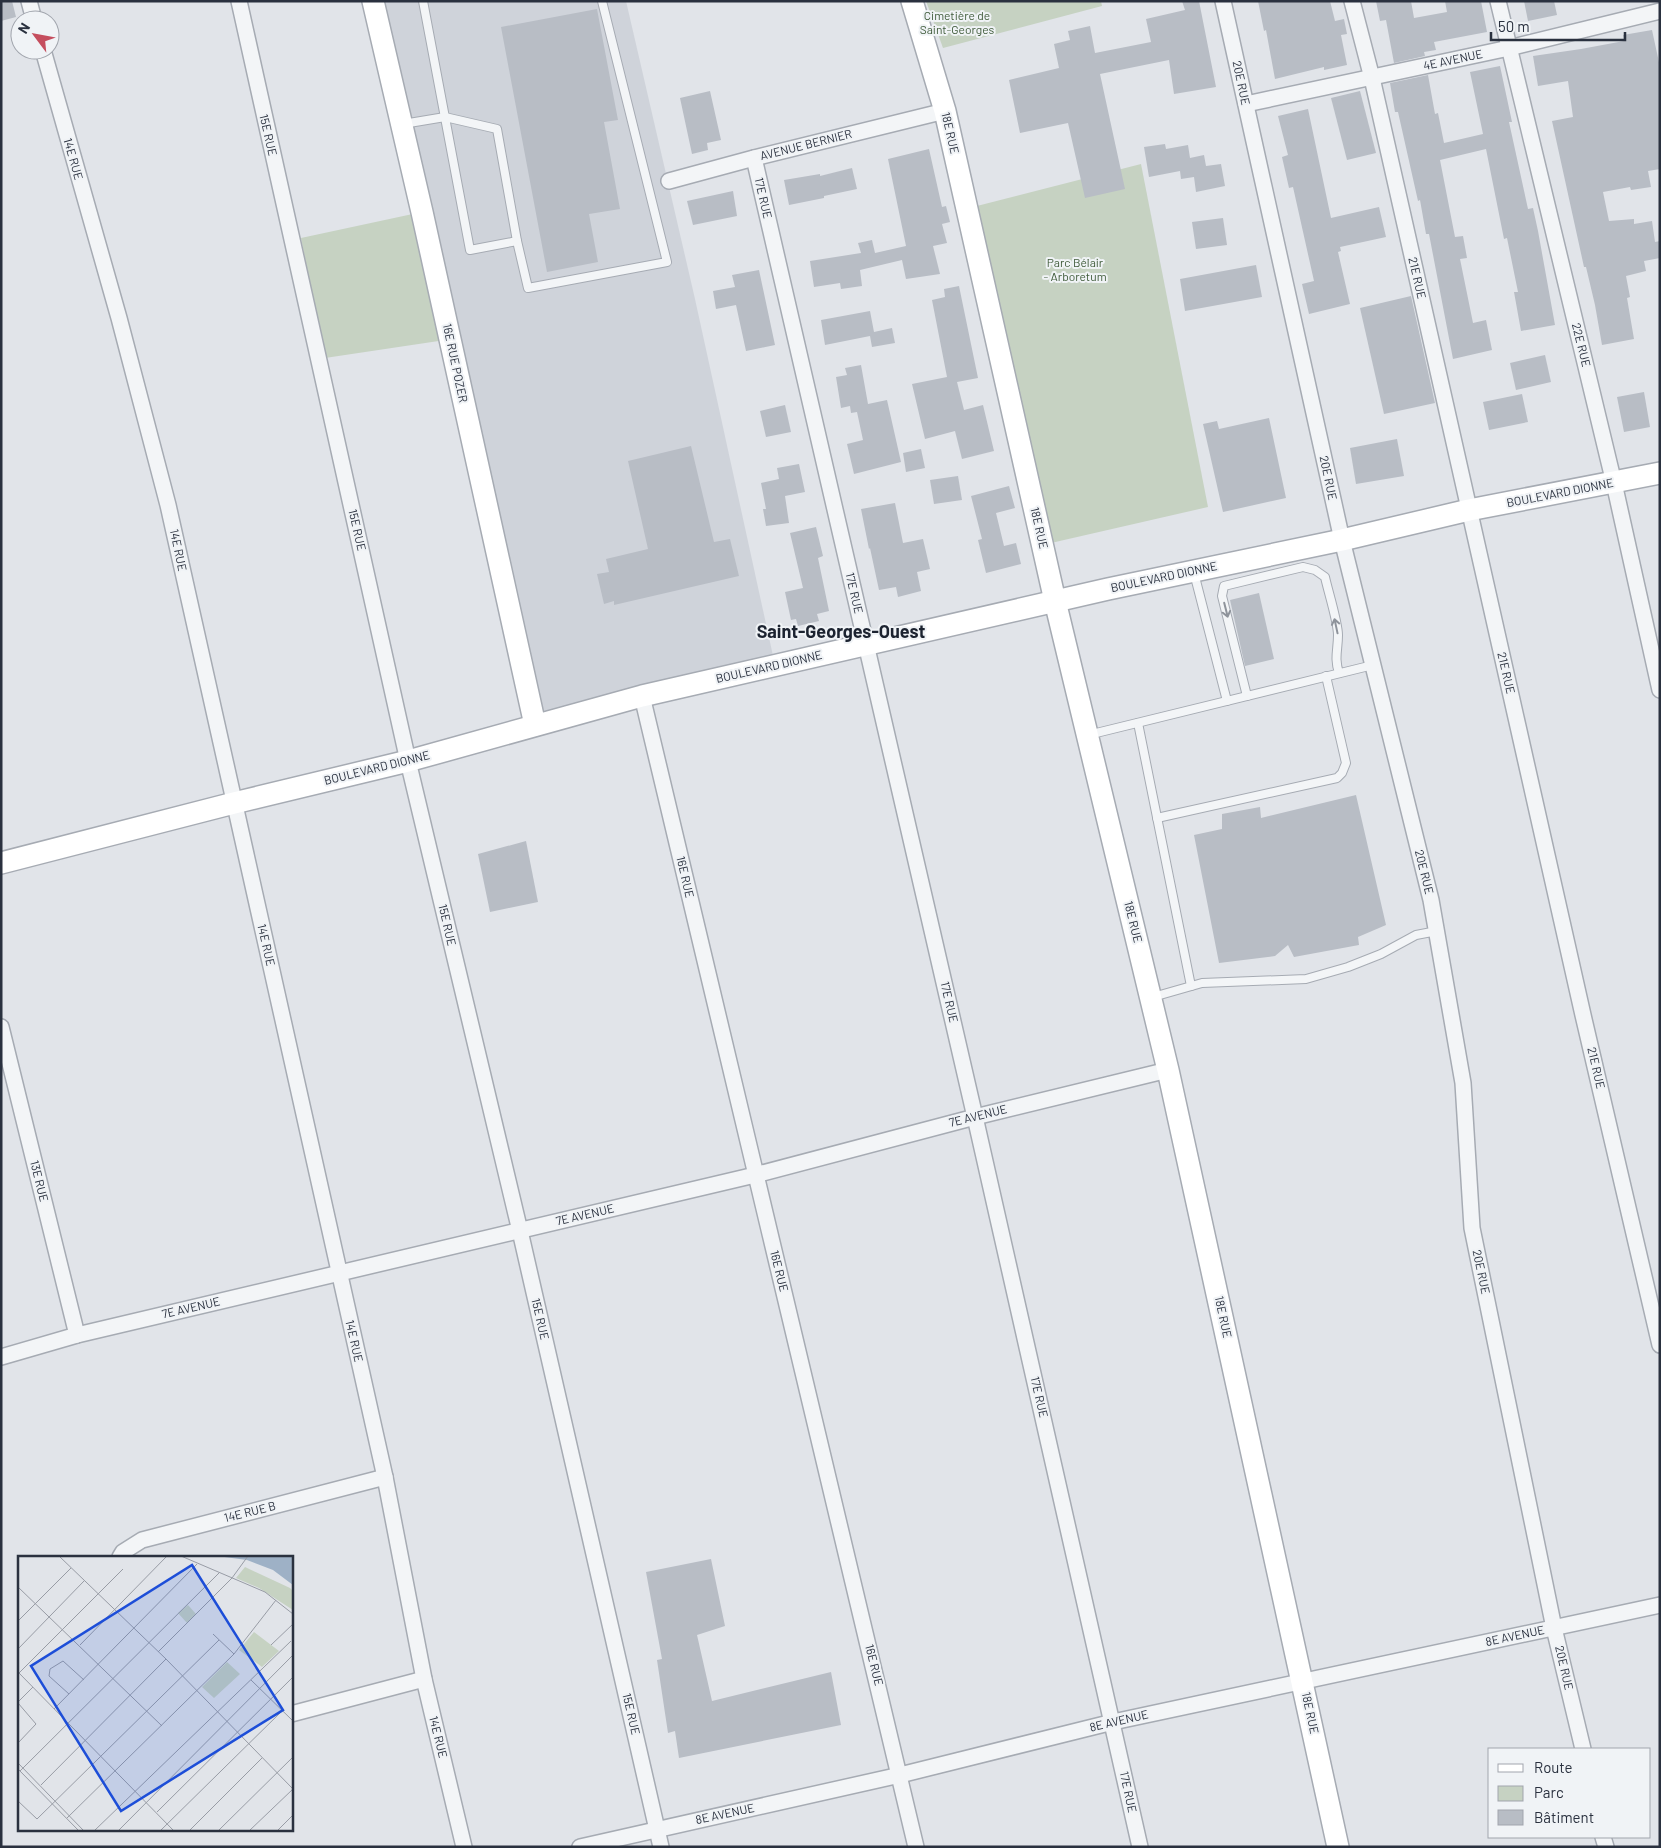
<svg xmlns="http://www.w3.org/2000/svg" width="1661" height="1848" viewBox="0 0 1661 1848" font-family="Barlow,sans-serif">
<style>
.built{fill:#cfd3da}
.green{fill:#c6d2c2}
.building{fill:#b8bdc5}
.lines{fill:none;stroke-linecap:round;stroke-linejoin:round}
.lane-casing{stroke:#a6abb3;stroke-width:10}
.street-casing{stroke:#a6abb3;stroke-width:18}
.secondary-casing{stroke:#a6abb3;stroke-width:24}
.lane{stroke:#f3f5f7;stroke-width:8}
.street{stroke:#f3f5f7;stroke-width:15}
.secondary{stroke:#fff;stroke-width:21}
.oneway{stroke:#8e939b}
.labels{text-anchor:middle;stroke-width:4;stroke-linejoin:round;paint-order:stroke}
.park-label{font-size:12px;fill:#3e5a39;stroke:#f0f3f6}
.street-label{font-size:12px;fill:#2a313f;stroke:#f0f3f6}
.district-label{font-size:18px;font-weight:bold;fill:#1c2330;stroke:#f0f3f6}
.inset-road{fill:none;stroke:#989ca5;stroke-width:1}
.view{fill:#1d4ed8;fill-opacity:0.15;stroke:#1d4ed8;stroke-width:2.5}
.inset-edge{fill:none;stroke:#2a313f;stroke-width:2.5}
</style>
<rect width="100%" height="100%" fill="#e1e4e9"/>
<path class="built" d="M372 1H626L695 299 775 665 535 725Z"/>
<g class="green">
<path d="M926 1H1101L1102 6 943 48Z"/>
<path d="M1141 164 1208 507 1051 543 973 207Z"/>
<path d="M422 212 452 339 325 358 301 238Z"/>
</g>
<g class="building">
<path d="M1 1H12L16 17 1 21Z"/>
<path d="M1182 1H1199L1216 87 1174 94 1169 60 1100 74 1125 189 1085 198 1068 123 1020 133 1009 80 1059 68 1054 44 1070 40 1068 31 1090 26 1095 53 1151 42 1146 19 1185 10Z"/>
<path d="M1258 1H1330L1335 21 1344 19 1347 34 1341 35 1347 65 1324 70V67L1275 79 1266 30 1264 31Z"/>
<path d="M1376 1H1411L1414 18 1447 12 1445 1H1481L1487 32 1434 42 1436 50 1424 52 1425 56 1394 63 1386 20 1380 21Z"/>
<path d="M1524 1H1554L1557 15 1528 21Z"/>
<path d="M597 9 618 120 604 122 620 209 589 214 598 262 547 272 501 27Z"/>
<path d="M1652 30 1660 67V169L1648 171 1651 187 1631 190 1630 187 1603 192 1609 221 1634 219V224L1652 221 1655 242 1660 241V258L1644 261 1646 271 1626 276 1630 297 1627 298 1634 339 1602 345 1595 305 1586 267H1584L1552 121 1573 117 1568 81 1538 86 1533 56 1581 49 1624 41 1623 35Z"/>
<path d="M1500 66 1512 122H1509L1528 209 1533 208 1538 231 1555 325 1521 331 1514 292H1518L1507 238 1504 239 1486 149 1440 160 1455 237 1463 236 1467 258 1460 259 1473 323 1486 320 1492 350 1453 359 1429 234H1426L1420 200 1418 201 1398 112H1395L1390 83 1428 75 1435 114 1438 113 1444 143 1483 134 1470 72Z"/>
<path d="M710 91 721 140 707 143 708 150 692 154 680 98Z"/>
<path d="M1360 91 1376 153 1347 160 1331 98Z"/>
<path d="M1308 109 1331 218 1379 207 1386 237 1340 247 1341 251 1338 252 1350 304 1309 314 1302 284 1314 281 1293 187 1289 188 1282 157 1288 155 1278 116Z"/>
<path d="M1165 144 1166 149 1188 145 1190 158 1204 155 1206 166 1221 164 1225 186 1196 192 1194 177 1181 179 1180 171 1149 177 1144 147Z"/>
<path d="M929 149 942 207 946 206 950 222 942 224 947 243 933 246 940 274 906 279 902 260 860 270 862 286 841 289 840 283 814 287 810 261 861 253 858 243 872 240 875 253 906 246 888 159Z"/>
<path d="M852 168 857 189 824 196V198L789 205 784 180 820 174V176Z"/>
<path d="M733 191 737 216 693 225 687 201Z"/>
<path d="M1223 218 1227 245 1196 249 1192 222Z"/>
<path d="M1256 265 1262 297 1185 311 1180 279Z"/>
<path d="M759 270 775 345 746 351 736 305 716 309 713 291 735 287 732 275Z"/>
<path d="M959 286 978 378 957 382 964 410 983 405 994 451 962 459 955 431 925 439 912 384 947 377 932 300 945 297 944 289Z"/>
<path d="M1411 296 1435 403 1384 414 1360 308Z"/>
<path d="M870 311 874 332 892 328 895 343 872 347 870 336 825 345 821 320Z"/>
<path d="M1545 355 1551 382 1516 390 1510 363Z"/>
<path d="M861 365 868 404 887 400 901 462 854 474 847 444 863 440 857 412 851 413 850 406 841 408 836 377 847 375 845 368Z"/>
<path d="M1644 392 1650 427 1624 432 1617 397Z"/>
<path d="M1522 394 1528 422 1489 430 1483 402Z"/>
<path d="M785 405 791 432 766 437 760 411Z"/>
<path d="M1269 418 1286 498 1223 512 1203 424 1217 421 1219 429Z"/>
<path d="M1397 439 1404 476 1356 484 1350 448Z"/>
<path d="M691 446 714 542 730 539 739 576 614 605V601L604 604 597 574 609 572 606 559 648 549 628 461Z"/>
<path d="M921 449 925 468 906 472 903 453Z"/>
<path d="M799 464 805 492 785 496 789 523 766 526 763 509H766L761 483 779 479 777 468Z"/>
<path d="M958 476 962 500 934 504 930 480Z"/>
<path d="M1009 486 1015 508 996 513 1004 546 1016 543 1021 564 986 573 978 540 982 539 971 496Z"/>
<path d="M895 503 903 543 923 539 930 569 917 572 921 591 898 597 896 587 879 590 870 548 869 549 861 509Z"/>
<path d="M816 527 823 556 818 558 829 611 817 614 819 621 798 626 796 619 791 620 785 592 803 588 790 533Z"/>
<path d="M1259 593 1274 659 1245 666 1230 600Z"/>
<path d="M1356 795 1386 925 1358 937 1359 945 1294 957 1288 945 1275 956 1219 963 1194 835 1222 829V814L1260 807 1261 818Z"/>
<path d="M526 841 538 902 490 912 478 854Z"/>
<path d="M711 1559 725 1626 697 1635 712 1701 831 1672 841 1725 679 1758 675 1731 668 1733 657 1660 662 1659 646 1572Z"/>
</g>
<g class="lines">
<defs>
<g id="lane">
<path d="M423 1 470 250 517 241 528 288 667 262 602 1"/>
<path d="M403 124 445 117 497 129 517 241"/>
<path d="M1194 573 1227 701"/>
<path d="M1247 696 1222 596 1224 586 1303 567 1315 570 1325 577C1328 591 1338 622 1338 635 1338 650 1334 658 1339 673"/>
<path d="M1138 723 1191 986"/>
<path d="M1088 735 1373 665"/>
<path d="M1157 818 1337 778 1342 773 1346 763 1326 676"/>
<path d="M1153 997 1202 983 1306 979 1348 967 1381 954 1416 935 1437 931"/>
</g>
<g id="street">
<path d="M29 1 34 20"/>
<path d="M239 1 408 761 520 1231 661 1847"/>
<path d="M1223 1 1342 540 1431 900 1463 1083 1472 1228 1554 1628 1583 1749"/>
<path d="M1352 1 1372 78 1583 1015 1660 1345"/>
<path d="M1498 1 1614 483 1660 690"/>
<path d="M43 50 119 318 168 505 385 1477 424 1679 464 1847"/>
<path d="M1246 104 1509 48 1660 11"/>
<path d="M754 158 975 1117 1140 1847"/>
<path d="M669 181 754 158 945 111"/>
<path d="M642 696 916 1847"/>
<path d="M1 1027 77 1335"/>
<path d="M1 1357 77 1335 755 1175 975 1117 1168 1070"/>
<path d="M120 1557 123 1552 142 1540 385 1477"/>
<path d="M291 1714 424 1679"/>
<path d="M1603 1837 1606 1847"/>
<path d="M580 1847 900 1775 1113 1722 1660 1605"/>
</g>
<g id="secondary">
<path d="M373 1 422 212 535 725"/>
<path d="M912 1 945 111 1055 601 1168 1070 1338 1847"/>
<path d="M1 863 234 803 408 761 642 696 1108 589 1342 540 1469 510 1660 473"/>
</g>
</defs>
<use href="#lane" class="lane-casing"/>
<use href="#street" class="street-casing"/>
<use href="#secondary" class="secondary-casing"/>
<use href="#lane" class="lane"/>
<use href="#street" class="street"/>
<use href="#secondary" class="secondary"/>
</g>
<defs><path id="oneway-shaft" d="M-6 0H5M1.5-3L5.5 0L1.5 3" fill="none" stroke-width="1.6" stroke-linecap="round" stroke-linejoin="round" transform="scale(1.25)"/></defs>
<g class="oneway">
<use href="#oneway-shaft" transform="translate(1226 610) rotate(76)"/>
<use href="#oneway-shaft" transform="translate(1336 626) rotate(-102)"/>
</g>
<g class="labels">
<g class="park-label">
<text x="957" y="20">Cimetière de<tspan x="957" dy="14">Saint-Georges</tspan></text>
<text x="1075" y="267">Parc Bélair<tspan x="1075" dy="14">- Arboretum</tspan></text>
</g>
<g class="street-label">
<text transform="translate(1453 60) rotate(-12)" y="4">4E AVENUE</text>
<text transform="translate(1241 83) rotate(78)" y="4">20E RUE</text>
<text transform="translate(950 133) rotate(77)" y="4">18E RUE</text>
<text transform="translate(268 135) rotate(77)" y="4">15E RUE</text>
<text transform="translate(806 145) rotate(-14)" y="4">AVENUE BERNIER</text>
<text transform="translate(73 159) rotate(74)" y="4">14E RUE</text>
<text transform="translate(763 198) rotate(77)" y="4">17E RUE</text>
<text transform="translate(1417 278) rotate(77)" y="4">21E RUE</text>
<text transform="translate(1581 345) rotate(76)" y="4">22E RUE</text>
<text transform="translate(455 363) rotate(78)" y="4">16E RUE POZER</text>
<text transform="translate(1328 478) rotate(78)" y="4">20E RUE</text>
<text transform="translate(1560 493) rotate(-11)" y="4">BOULEVARD DIONNE</text>
<text transform="translate(1039 528) rotate(77)" y="4">18E RUE</text>
<text transform="translate(357 530) rotate(77)" y="4">15E RUE</text>
<text transform="translate(178 550) rotate(78)" y="4">14E RUE</text>
<text transform="translate(1164 577) rotate(-12)" y="4">BOULEVARD DIONNE</text>
<text transform="translate(854 593) rotate(77)" y="4">17E RUE</text>
<text transform="translate(769 667) rotate(-13)" y="4">BOULEVARD DIONNE</text>
<text transform="translate(1506 673) rotate(77)" y="4">21E RUE</text>
<text transform="translate(377 768) rotate(-14)" y="4">BOULEVARD DIONNE</text>
<text transform="translate(1424 872) rotate(76)" y="4">20E RUE</text>
<text transform="translate(685 877) rotate(77)" y="4">16E RUE</text>
<text transform="translate(1133 922) rotate(76)" y="4">18E RUE</text>
<text transform="translate(447 925) rotate(77)" y="4">15E RUE</text>
<text transform="translate(266 945) rotate(77)" y="4">14E RUE</text>
<text transform="translate(949 1002) rotate(77)" y="4">17E RUE</text>
<text transform="translate(1596 1068) rotate(77)" y="4">21E RUE</text>
<text transform="translate(978 1116) rotate(-14)" y="4">7E AVENUE</text>
<text transform="translate(39 1181) rotate(76)" y="4">13E RUE</text>
<text transform="translate(585 1215) rotate(-13)" y="4">7E AVENUE</text>
<text transform="translate(779 1271) rotate(76)" y="4">16E RUE</text>
<text transform="translate(1481 1272) rotate(78)" y="4">20E RUE</text>
<text transform="translate(191 1308) rotate(-13)" y="4">7E AVENUE</text>
<text transform="translate(1223 1317) rotate(78)" y="4">18E RUE</text>
<text transform="translate(540 1319) rotate(77)" y="4">15E RUE</text>
<text transform="translate(354 1341) rotate(77)" y="4">14E RUE</text>
<text transform="translate(1039 1397) rotate(77)" y="4">17E RUE</text>
<text transform="translate(250 1512) rotate(-14)" y="4">14E RUE B</text>
<text transform="translate(1515 1636) rotate(-12)" y="4">8E AVENUE</text>
<text transform="translate(874 1665) rotate(76)" y="4">16E RUE</text>
<text transform="translate(1564 1668) rotate(77)" y="4">20E RUE</text>
<text transform="translate(1310 1713) rotate(78)" y="4">18E RUE</text>
<text transform="translate(631 1714) rotate(77)" y="4">15E RUE</text>
<text transform="translate(1119 1721) rotate(-13)" y="4">8E AVENUE</text>
<text transform="translate(438 1737) rotate(76)" y="4">14E RUE</text>
<text transform="translate(1128 1792) rotate(78)" y="4">17E RUE</text>
<text transform="translate(725 1814) rotate(-12)" y="4">8E AVENUE</text>
</g>
<g class="district-label">
<text x="841" y="638">Saint-Georges-Ouest</text>
</g>
</g>
<g transform="translate(18 1556)">
<rect width="275" height="275" fill="#e1e4e9"/>
<path d="M227 11 272 32 275 35V54L241 32 218 22ZM170 49 178 58 169 67 160 57ZM236 76 261 95 244 111 221 94ZM209 106 222 118 196 142 184 131Z" fill="#c6d2c2"/>
<path d="M199 0H275V29L255 14 229 4Z" fill="#9eb1c6"/>
<path class="inset-road" d="M41 0 148 103 275 233M163 0 247 36 275 58M0 31 144 170M0 65 53 12M195 78 216 98M62 89 149 0M253 89 275 68M0 93 66 25M140 96 214 22 230 0M0 116 156 275M1 117 105 13M233 124 275 165M51 138 31 120 32 113 45 105 66 124M0 146 15 131M0 147 18 168 0 187M36 153 179 8M0 207 66 275M0 213 61 275M2 215 201 17M23 229 148 103M0 245 19 263 201 84M139 256 275 121M49 262 216 98 258 44M76 275 273 85M100 275 275 99M142 275 264 155M171 275 244 202M200 275 275 201M231 275 275 233M259 275 275 259"/>
<path class="view" d="M174 9 265 154 103 255 13 110Z"/>
<rect width="275" height="275" class="inset-edge"/>
</g>
<rect width="1661" height="1848" fill="none" stroke="#2a313f" stroke-width="5"/>
<rect x="1488" y="1748" width="162" height="90" fill="#f0f3f6" stroke="#a1a5ad"/>
<rect x="1498" y="1764" width="25" height="8" fill="#ffffff" stroke="#a1a5ad"/>
<text x="1534" y="1773" font-size="15" fill="#2a313f">Route</text>
<rect x="1498" y="1786" width="25" height="15" fill="#c6d2c2" stroke="#a1a5ad"/>
<text x="1534" y="1798" font-size="15" fill="#2a313f">Parc</text>
<rect x="1498" y="1810" width="25" height="15" fill="#b8bdc5" stroke="#a1a5ad"/>
<text x="1534" y="1823" font-size="15" fill="#2a313f">Bâtiment</text>
<g transform="translate(35 35) rotate(302)"><circle r="24" fill="#f0f3f6" stroke="#a1a5ad"/>
<path d="M0-4L9 19L0 12L-9 19Z" fill="#c54e5e"/>
<text y="-8" font-size="14" font-weight="bold" text-anchor="middle" fill="#2a313f">N</text>
</g>
<path d="M1491 32v8h134v-8" fill="none" stroke="#2a313f" stroke-width="2.5"/>
<text x="1498" y="32" font-size="15" fill="#2a313f" stroke="#f0f3f6" stroke-width="4" paint-order="stroke">50 m</text>
</svg>
